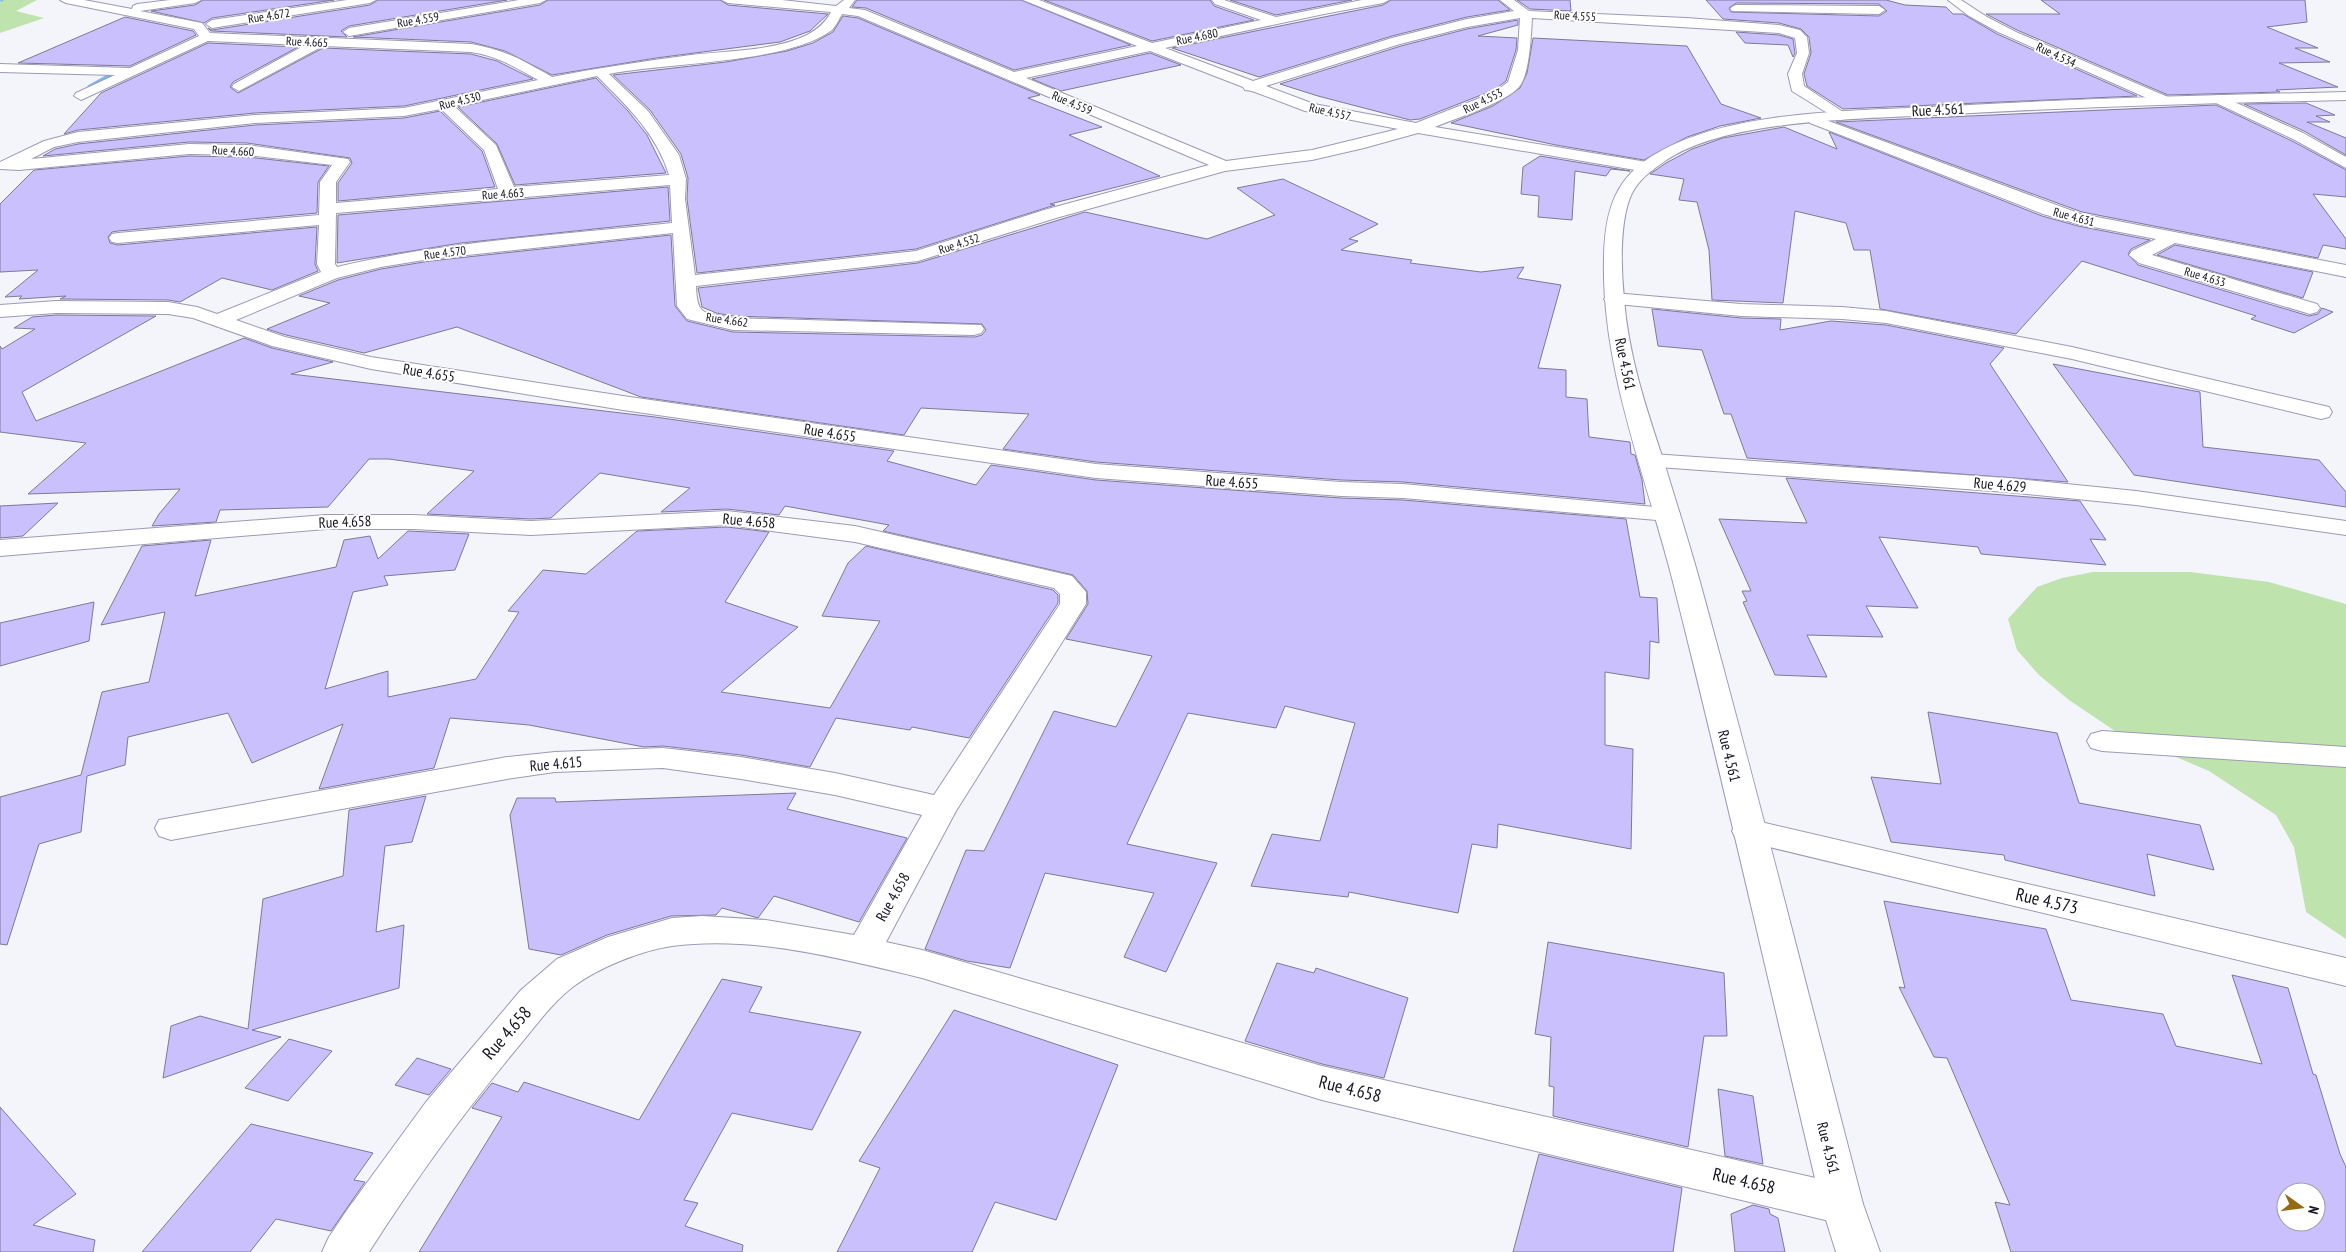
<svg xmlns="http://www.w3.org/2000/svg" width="2346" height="1252" viewBox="0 0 2346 1252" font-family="'PT Sans Narrow',sans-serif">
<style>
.green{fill:#bfe3ac}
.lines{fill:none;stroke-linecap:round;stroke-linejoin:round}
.stream{fill:#7cb7f4;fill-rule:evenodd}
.building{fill:#c9c0fd;stroke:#7e7997;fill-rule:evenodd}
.minor-casing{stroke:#9d99b8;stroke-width:2}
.secondary-casing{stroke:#9d99b8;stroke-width:2}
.minor{fill:#fff;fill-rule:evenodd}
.secondary{fill:#fff;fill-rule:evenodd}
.labels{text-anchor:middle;stroke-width:4;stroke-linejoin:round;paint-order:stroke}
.far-street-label{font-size:12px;fill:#15131f;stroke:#fff}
.street-label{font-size:15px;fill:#15131f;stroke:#fff}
.near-street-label{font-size:18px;fill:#15131f;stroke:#fff}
</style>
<rect width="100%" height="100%" fill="#f4f4fb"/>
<g class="green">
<path d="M0 0H37L16 11 44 18 0 33Z"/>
<path d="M2093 572H2190L2269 582 2346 604V939L2306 912 2294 847 2276 815 2209 771 2115 731 2069 700 2039 675 2017 650 2008 619 2037 587 2062 578Z"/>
</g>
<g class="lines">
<g class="stream">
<path d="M0 0H4L1 2Z"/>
<path d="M108 74 113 75 92 87 87 86Z"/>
</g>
</g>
<g class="building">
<path d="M203 0H334L212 18 204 23 151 11 195 5Z"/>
<path d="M378 0H507L349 26 341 31 347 37 211 31 208 28 212 30 370 5Z"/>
<path d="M548 0H720L728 5 828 14 810 31 780 42 656 58 552 75 505 51 471 42 353 37 540 5Z"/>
<path d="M857 0H1021L1131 45 1014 70 866 8 852 7Z"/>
<path d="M1044 0H1210L1214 6 1254 20 1152 41Z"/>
<path d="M1230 0H1352L1276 15Z"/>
<path d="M1391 0H1498L1510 10 1467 17 1392 36 1259 77 1172 48 1383 5Z"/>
<path d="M1517 0H1570L1571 11 1530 9Z"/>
<path d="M1706 0H1886L1905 5 1946 7 1953 14H1963L1997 34 2137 96 1843 109 1807 86 1804 74 1811 53 1809 37 1801 29 1779 23 1723 19ZM1736 3 1879 4 1887 11 1879 16 1731 12 1729 8Z"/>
<path d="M2041 0H2305L2307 22 2267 27 2318 48H2295L2330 62 2279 63 2338 87 2276 90 2280 92 2168 95 2017 30 1986 14H2060Z"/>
<path d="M843 16 858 18 1040 95 1028 98 1102 127 1069 135 1160 176 1050 204 1055 205 916 249 697 273 687 199 688 178 681 154 650 110 613 75 726 62 787 51 813 43 833 32Z"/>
<path d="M125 17 193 31 196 35 130 66 18 63Z"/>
<path d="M1518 20V25L1478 36 1517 38 1516 50 1506 81 1494 90 1420 119 1410 120 1318 96 1280 84 1401 46 1467 29Z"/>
<path d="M1736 32 1779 35 1793 39 1795 53 1793 57 1788 45 1745 43Z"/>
<path d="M1533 38 1687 46 1721 104 1761 118 1720 126 1687 137 1644 160 1556 145 1451 123 1493 106 1520 88 1527 73Z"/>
<path d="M208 43 298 47 233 82 230 87 238 93 323 48 471 54 497 61 533 79 404 106 255 113 78 130 64 134 101 93Z"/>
<path d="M1150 53 1181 65 1061 91 1032 79Z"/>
<path d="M596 78 628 111 647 135 666 173 515 185 497 144 458 107Z"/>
<path d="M2306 103 2335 115 2316 116 2330 122H2307L2346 138V155L2304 131 2244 104Z"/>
<path d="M2216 105 2292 141 2346 170V197L2313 194 2346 239V249L2323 245 2318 258 2082 212 1836 122Z"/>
<path d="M440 111 482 151 495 187 338 201V183L352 163 350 158 247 143 189 142 43 156 55 149 78 144 255 125 404 118Z"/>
<path d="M1784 127 1837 149 1829 132 2042 216 2078 226 2150 240 2131 249 2128 254 2138 265 2309 316 2318 314 2322 308 2333 312 2294 333 2251 319 2256 316 2082 261 2016 334 1880 309 1870 250H1854L1846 223 1795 211 1783 303 1712 300 1709 250 1697 202 1679 200 1684 179 1650 174 1666 163 1692 149 1723 138Z"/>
<path d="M189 156 247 157 329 166 318 182 317 213 118 231 112 232 108 237 110 243 118 245 317 227 315 264 318 271 272 290 222 278 180 302 168 300 60 299 66 296 19 299 22 296 5 297 38 270 0 272V204L34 170Z"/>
<path d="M1540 156 1630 171 1611 169 1606 176 1575 171 1572 220 1538 217 1539 196 1521 194 1523 167Z"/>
<path d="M1283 179 1378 224 1349 239 1358 241 1341 250 1412 260 1410 263 1481 272 1524 267 1517 278 1561 285 1538 368 1566 370V397L1587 399 1589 437 1630 442 1631 454 1635 455 1642 480 1645 504 1403 482 1341 480 1096 462 1003 449 1029 414 921 408 904 435 641 397 457 327 364 353 286 335 267 329 330 303 299 296 338 280 381 269 430 261 671 235 675 306 687 321 733 332 975 337 982 335 986 330 982 324 733 316 716 313 702 307 698 288 918 263 1085 212 1207 239 1275 215 1237 188Z"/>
<path d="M668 187 670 221 461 243 337 263 338 215Z"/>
<path d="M2175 245 2313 272 2303 298 2157 255Z"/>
<path d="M1652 309 1741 318 1781 319 1780 330 1831 321 1886 325 2004 348 1990 364 2068 482 1747 458 1731 414H1724L1702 350 1658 346Z"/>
<path d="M56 315 156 316 22 392 36 421 244 338 272 348 333 362 291 374 655 417 894 451 887 461 976 485 991 465 1096 480 1341 498 1403 500 1626 519 1640 597 1657 598 1659 643 1650 641 1649 679 1605 672V745L1633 749 1631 849 1498 824 1497 848 1472 844 1458 913 1349 892 1348 897 1251 886 1272 834 1320 841 1355 723 1285 706 1276 728 1188 713 1127 844 1217 863 1166 972 1124 957 1154 893 1045 873 1010 968 967 961 925 949 966 850 984 851 1054 711 1116 727 1152 656 1066 639 1088 604 1087 591 1073 575 883 531 889 525 785 506 779 515 727 509 661 512 690 488 600 473 551 518 531 519 427 514 474 471 389 459H369L328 507 220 510 216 522 152 526 159 514 180 489 28 494 86 443 0 432V346L2 349 35 329 14 328 32 317Z"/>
<path d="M2053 364 2200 392 2203 447 2319 460 2346 492V507L2134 475Z"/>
<path d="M1786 478 2080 501 2106 540 2090 539 2106 565 1981 554 1978 547 1879 537 1918 608 1866 606 1883 637 1807 635 1827 677 1775 675 1743 602 1747 601 1742 591H1751L1719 519 1807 523Z"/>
<path d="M58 503 23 536 0 538V506Z"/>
<path d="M727 527 769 532 725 602 798 627 721 692 830 708 880 621 822 616 848 563 866 546 1053 590 1058 595V603L969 738 912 727 910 730 836 718 810 767 741 755 663 746 644 747 529 725 450 718 434 768 319 789 343 724 252 763 228 713 128 737 125 765 87 776 81 832 39 844 7 945 0 944V797L81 775 102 692 149 682 165 612 101 625 142 546 211 540 195 596 336 567 344 540 370 536 378 559 408 531 469 534 455 570 384 576 388 585 353 592 325 689 388 671V697L476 679 519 612 508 611 543 570 586 574 637 531Z"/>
<path d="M94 602 89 641 0 666V623Z"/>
<path d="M1928 712 2057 733 2079 803 2200 825 2214 870 2147 854 2155 896 2005 860 2004 855 1891 842 1871 777 1941 784Z"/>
<path d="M796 793 787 809 907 838 859 922 774 896 758 918 722 908 716 915 671 916 607 935 561 955 529 949 510 815 517 798H555L556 802Z"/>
<path d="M426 796 412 842 385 846 376 932 404 925 399 988 252 1030 281 1037 163 1078 171 1026 200 1016 248 1029 263 899 343 876 349 810Z"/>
<path d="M1884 901 2046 929 2071 1000 2163 1014 2176 1046 2262 1064 2232 975 2288 988 2313 1074 2316 1075 2340 1154 2346 1167V1252H2011L1995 1202 2010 1205 1947 1058 1934 1057 1899 987 1905 988ZM2286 1192H2316V1222H2286Z"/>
<path d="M1548 942 1724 973 1727 1036H1704L1688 1147 1553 1116 1554 1087 1549 1086 1551 1037 1535 1034Z"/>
<path d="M1277 963 1314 973 1316 968 1408 998 1384 1078 1322 1064 1245 1041Z"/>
<path d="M722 979 762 987 749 1012 861 1032 812 1130 732 1113 684 1200 698 1203 685 1226 743 1245 742 1252H419L502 1117 472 1108 492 1083 518 1092 524 1082 639 1120Z"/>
<path d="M954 1010 1118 1065 1056 1220 995 1202 972 1252H837L880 1168 859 1161Z"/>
<path d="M289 1039 332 1051 288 1101 245 1088Z"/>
<path d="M417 1058 451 1069 429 1095 395 1085Z"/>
<path d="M1718 1089 1753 1096 1763 1164 1725 1156Z"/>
<path d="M0 1107 76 1194 33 1225 95 1240 93 1252H0Z"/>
<path d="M251 1124 373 1153 354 1180 365 1182 331 1231 276 1219 250 1252H142Z"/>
<path d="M1539 1154 1682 1188 1673 1252H1513Z"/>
<path d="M1753 1205 1769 1209 1770 1214 1778 1218 1785 1252H1735L1731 1214Z"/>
</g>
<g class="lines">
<defs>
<g id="minor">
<path d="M60 0H84L132 9 133 6 137 4 170 0H201L195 3 140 11 202 23 210 33 471 44C506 50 522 60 552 77 598 68 644 61 691 55 726 51 775 51 807 35 818 29 825 23 831 12L728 3 722 0H782L836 6 844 0H855L849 8 865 10 1014 72 1137 46 1023 0H1039L1152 43 1261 20 1215 4 1212 0H1224L1276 17 1362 0H1389L1383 3 1324 14 1165 48 1253 81 1392 38 1467 19 1514 11 1500 0H1514L1529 11 1686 18 1779 25 1800 30 1807 37 1809 53 1802 74 1804 86 1849 116 1842 120 1837 119 1792 91 1788 74 1797 53 1795 38 1779 33 1532 18C1531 34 1530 74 1519 87 1505 103 1456 118 1435 127L1647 162 1653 164 1655 167 1653 170 1647 172 1418 133 1364 148 1312 160 1225 171 1056 218 918 261 696 286C697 318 705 312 733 318L981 325 984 329 981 333 974 335 733 330 687 319 677 306 673 233 430 259 381 267 337 278 236 320 285 337 371 357 623 396 1096 464 1341 482 1403 484 1677 509 1680 514 1677 519 1668 521 1403 498 1341 496 1096 478 623 410 371 369 272 346 193 318 168 314 56 313 0 317V305L56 301 168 302 197 307 217 314 321 272 317 264 319 225 118 243 112 242 109 238 112 234 118 233 319 215 320 182 332 165 247 155 189 154 19 170 0 169V162L44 141 78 132 255 115 404 108 538 80C515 67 497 56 471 52L323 46 239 91 232 87 234 84 305 45 208 41 81 100 74 96 76 93 115 75 0 72V64L130 68 199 36 194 29 66 3ZM842 14 858 16 1209 165 1044 210 916 251 695 275 685 199 686 179 679 155 648 111 609 74C668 62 787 64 832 30 836 26 839 19 842 14ZM1520 18 1518 50 1508 82 1495 92 1416 123 1314 104 1266 86 1400 44 1467 27ZM1150 51 1243 87 1245 90 1252 91 1305 111 1398 129 1312 150 1226 161 1026 78ZM597 76C627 106 657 134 669 175L514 187 496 145 454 106ZM441 109 484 150 498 189 336 203V182L350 162 348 159 247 145 189 144 31 159 54 147 78 142 255 123 404 116ZM670 185 672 223C560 235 446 241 337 267L335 264 336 213Z"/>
<path d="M347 0H376L370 3 212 28 206 24 212 20Z"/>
<path d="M519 0H546L540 3 349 36 343 32 349 28Z"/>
<path d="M1948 0H1961L1987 17 2016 32 2168 97 2170 100 2163 104 2158 103 1998 32 1969 16Z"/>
<path d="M1736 5 1879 6 1885 10 1879 14 1732 11 1730 9 1732 7Z"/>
<path d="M2219 95 2303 133 2346 157V168L2293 139 2214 102 2212 99 2214 96Z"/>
<path d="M1815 116 2081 214 2346 265V277L2175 243 2152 255 2317 304 2320 308 2317 312 2310 314 2139 263 2129 255 2132 251 2156 239 2078 224 2043 214 1810 123 1808 120 1810 117Z"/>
<path d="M1614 293 1741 304 1842 307 1886 311 2072 347 2329 407 2332 412 2329 417 2321 419 2072 359 1886 323 1842 319 1741 316 1607 303 1604 299 1607 295Z"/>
<path d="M1652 454 2007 478 2136 491 2346 521V535L2136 505 2007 492 1644 466 1640 461 1644 456Z"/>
<path d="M727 511 855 526 1072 576 1086 592V604L956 811 886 942 922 950 1322 1066 1842 1184 1857 1190 1863 1204 1857 1218 1842 1224 1322 1100 922 978C842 959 755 935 672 946 642 950 598 968 574 986 550 1004 533 1030 513 1053 461 1116 413 1183 369 1252H322L329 1237 347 1210 426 1102 521 990 557 959 608 937 672 918 702 916 766 920 854 935 922 815 835 795 741 779 663 768 555 772 507 779 171 840 159 836 155 828 159 820 507 757 555 752 663 748 741 757 835 773 934 795 1060 604V594L1054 588 855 542 727 525 531 535 413 529H326L0 556V540L326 515H413L531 521Z"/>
<path d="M2102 731 2346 747V767L2102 751 2091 748 2087 741 2091 734Z"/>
<path d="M1748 819 2346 958V986L1736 839 1732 831 1736 823Z"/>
</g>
<path id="secondary" d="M2346 92V100C2209 103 2072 107 1935 115 1861 119 1726 119 1665 161 1656 167 1644 176 1638 184 1618 207 1621 269 1624 298 1628 354 1646 408 1664 462 1676 502 1689 542 1700 582 1757 789 1809 997 1863 1204L1880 1252H1836L1821 1204C1772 997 1725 788 1673 582 1646 475 1601 369 1604 257 1605 210 1615 176 1659 152 1731 111 1849 111 1932 107 2070 99 2208 95 2346 92Z"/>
</defs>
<use href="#minor" class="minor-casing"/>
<use href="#secondary" class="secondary-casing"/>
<use href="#minor" class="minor"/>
<use href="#secondary" class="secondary"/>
</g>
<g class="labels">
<g class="far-street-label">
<text transform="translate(269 16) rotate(-9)" y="4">Rue 4.672</text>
<text transform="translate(1575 16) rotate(3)" y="4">Rue 4.555</text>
<text transform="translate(418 20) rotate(-10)" y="4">Rue 4.559</text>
<text transform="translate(1197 37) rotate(-12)" y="4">Rue 4.680</text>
<text transform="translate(307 42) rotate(3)" y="4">Rue 4.665</text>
<text transform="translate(2056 55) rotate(25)" y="4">Rue 4.534</text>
<text transform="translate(460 101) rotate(-14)" y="4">Rue 4.530</text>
<text transform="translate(1483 101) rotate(-26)" y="4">Rue 4.553</text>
<text transform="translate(1072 103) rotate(23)" y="4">Rue 4.559</text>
<text transform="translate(1330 112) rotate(13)" y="4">Rue 4.557</text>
<text transform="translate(233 151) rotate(3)" y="4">Rue 4.660</text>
<text transform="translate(503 194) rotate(-4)" y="4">Rue 4.663</text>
<text transform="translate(2074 217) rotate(15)" y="4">Rue 4.631</text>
<text transform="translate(959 244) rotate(-18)" y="4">Rue 4.532</text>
<text transform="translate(445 253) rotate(-7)" y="4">Rue 4.570</text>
<text transform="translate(2205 277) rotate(16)" y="4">Rue 4.633</text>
<text transform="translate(727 320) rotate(8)" y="4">Rue 4.662</text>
</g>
<g class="street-label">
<text transform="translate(1938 110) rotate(-3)" y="5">Rue 4.561</text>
<text transform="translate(1625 364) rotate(78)" y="5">Rue 4.561</text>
<text transform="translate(429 373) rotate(9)" y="5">Rue 4.655</text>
<text transform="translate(830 433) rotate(9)" y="5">Rue 4.655</text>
<text transform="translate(1232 482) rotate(4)" y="5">Rue 4.655</text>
<text transform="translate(2000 485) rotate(5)" y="5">Rue 4.629</text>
<text transform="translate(749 521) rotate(5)" y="5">Rue 4.658</text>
<text transform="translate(345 522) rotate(-2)" y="5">Rue 4.658</text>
<text transform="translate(1729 756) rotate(76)" y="5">Rue 4.561</text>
<text transform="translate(556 764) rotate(-5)" y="5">Rue 4.615</text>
<text transform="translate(893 897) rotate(-61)" y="5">Rue 4.658</text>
<text transform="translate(1828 1148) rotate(76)" y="5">Rue 4.561</text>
</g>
<g class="near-street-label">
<text transform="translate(2047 901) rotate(13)" y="6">Rue 4.573</text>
<text transform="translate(507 1033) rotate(-49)" y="6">Rue 4.658</text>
<text transform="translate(1350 1089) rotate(14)" y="6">Rue 4.658</text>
<text transform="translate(1744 1181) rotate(13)" y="6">Rue 4.658</text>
</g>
</g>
<g transform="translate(2301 1207) rotate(104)"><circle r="24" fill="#ffffff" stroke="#a1a1a5"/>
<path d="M0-4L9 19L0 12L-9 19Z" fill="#956a15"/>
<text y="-8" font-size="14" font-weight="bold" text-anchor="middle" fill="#15131f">N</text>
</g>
</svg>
